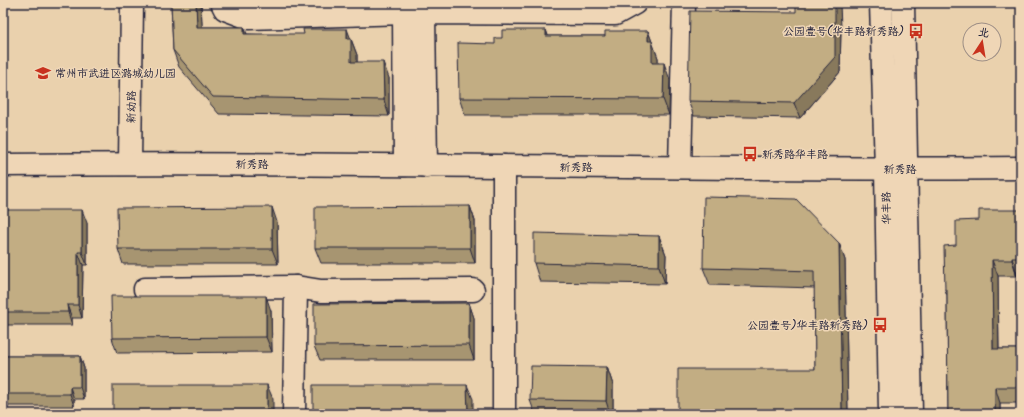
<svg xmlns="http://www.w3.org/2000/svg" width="1024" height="417" viewBox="0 0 1024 417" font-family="Kalam,'LXGW WenKai TC',sans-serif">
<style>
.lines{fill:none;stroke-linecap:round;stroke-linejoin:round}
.minor-casing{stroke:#22223b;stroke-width:25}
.minor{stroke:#efd6b6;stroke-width:22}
.wall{fill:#a79571;stroke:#22223b}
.shaded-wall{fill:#88795c;stroke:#22223b}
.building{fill:#c2ad83;stroke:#22223b}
.labels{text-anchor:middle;stroke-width:3;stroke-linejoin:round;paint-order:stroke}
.poi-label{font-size:11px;fill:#22223b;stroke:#efd6b6;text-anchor:end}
.street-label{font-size:11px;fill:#22223b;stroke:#efd6b6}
</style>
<rect width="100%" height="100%" fill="#ead1ad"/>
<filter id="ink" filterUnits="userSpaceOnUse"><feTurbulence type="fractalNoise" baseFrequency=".025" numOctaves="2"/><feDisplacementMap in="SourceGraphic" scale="8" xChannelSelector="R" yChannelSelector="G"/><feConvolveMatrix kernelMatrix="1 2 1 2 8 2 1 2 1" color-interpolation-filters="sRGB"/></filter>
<g filter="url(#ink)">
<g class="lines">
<defs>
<g id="minor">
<path d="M222 3 225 9 249 18 404 13 615 14 635 3"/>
<path d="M881 3 886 169 890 414"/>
<path d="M903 3 911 414"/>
<path d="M404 13 405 165"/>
<path d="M424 13 426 166"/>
<path d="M130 163 132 3"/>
<path d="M3 165C342 161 682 171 1021 168"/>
<path d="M504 166V414"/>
<path d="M680 167 684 3"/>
<path d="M145 289 296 287 321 291 473 290"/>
<path d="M294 414 296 287"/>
</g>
</defs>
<use href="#minor" class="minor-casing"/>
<use href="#minor" class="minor"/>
</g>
<g class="wall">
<path d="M171 3H201L202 27H244L247 34 351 39 357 55V62L389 78V116L219 114 179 67 173 50Z"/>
<path d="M796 12 841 28 840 72 800 118 694 116 688 101Z"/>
<path d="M546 30 548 36H605L648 31 658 58V63L670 80 669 115H465L459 98 495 44 502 38Z"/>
<path d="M470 206 475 221V263H321L315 248Z"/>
<path d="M3 210 87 223V265H83L82 318H72V325H3Z"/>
<path d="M1021 210V274H1017V276H998L999 349H1021V403H1000V414H948L947 295 945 290 956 245 979 220Z"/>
<path d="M277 222 278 264H123L118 249Z"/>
<path d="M659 236 666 255 665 284 540 282 534 263Z"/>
<path d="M839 243 845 260 848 414H679L678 411 815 369V288L710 285 703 268Z"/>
<path d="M469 303 474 318V360H320L314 346Z"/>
<path d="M271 311 272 352 117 353 112 338Z"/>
<path d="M3 356H80L84 368V399H74V406H3Z"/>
<path d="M607 367 613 385V414H535L530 400Z"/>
</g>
<g class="shaded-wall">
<path d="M196 3H201L203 44 197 27Z"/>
<path d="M835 3H840L841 28 840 72 800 118 794 103Z"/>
<path d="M244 27 250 43 244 34Z"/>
<path d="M347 29 357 55V78L351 62 347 39Z"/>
<path d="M546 30 552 46 546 36Z"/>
<path d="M648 31 658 58V80L652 63 648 41Z"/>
<path d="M383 62 389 78V116L384 100Z"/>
<path d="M664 63 670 80 669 115 663 99Z"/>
<path d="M470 206 475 221V263L470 248Z"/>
<path d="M272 207 277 222 278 264 272 249Z"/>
<path d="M82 210 87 223V265L82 252Z"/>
<path d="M659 236 666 255 665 284 659 266Z"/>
<path d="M839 243 845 260 848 414H842Z"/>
<path d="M78 252 83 265 82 318 78 305Z"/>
<path d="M1012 258 1017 274V276L1012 260Z"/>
<path d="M992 260 998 276 999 364 993 349Z"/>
<path d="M266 296 271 311 272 352 266 337Z"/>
<path d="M469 303 474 318V360L469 345Z"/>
<path d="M67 305 72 318V325L68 312Z"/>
<path d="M80 356 84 368V399L80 387Z"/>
<path d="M607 367 613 385V414H610L606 401Z"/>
<path d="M267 385 273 399V414H267Z"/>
<path d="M467 385 473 399V414H468Z"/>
<path d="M70 387 74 399V406L70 394Z"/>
<path d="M995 387 1000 403V414H995Z"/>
</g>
<g class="building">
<path d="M171 3H196L197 27H244V34H304L303 29H347V39H351V62H383L384 100 213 97 173 50Z"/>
<path d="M796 3H835V57L794 103 688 101 690 11 796 12Z"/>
<path d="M502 30H546V36H605V31H648V41H652V63H664L663 99 459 98 458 43 495 44V38H502Z"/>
<path d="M704 197 796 199 839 243 842 414H817V411H678V369H815L814 271 703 268Z"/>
<path d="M470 206V248H315V207Z"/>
<path d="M272 207V249H118L117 208Z"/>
<path d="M3 210H82V252H78V305H67L68 312H3Z"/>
<path d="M979 210H1021V258H1012V260H992L993 349H1021V387H995V414H948L947 290H945L944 246 956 245V221L979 220Z"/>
<path d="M534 233 659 236V266L534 263Z"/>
<path d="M111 296H266V337L112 338Z"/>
<path d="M469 303V345L314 346V304Z"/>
<path d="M3 356H80V387H70V394H3Z"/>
<path d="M531 366 607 367 606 401 530 400Z"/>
<rect x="113" y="385" width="154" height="29"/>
<path d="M313 385H467L468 414H313Z"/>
</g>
</g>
<defs>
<symbol id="bus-bare" viewBox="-9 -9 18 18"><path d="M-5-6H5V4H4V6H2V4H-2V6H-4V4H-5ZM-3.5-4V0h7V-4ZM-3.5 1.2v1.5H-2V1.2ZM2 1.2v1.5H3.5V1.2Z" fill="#c8321e" stroke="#efd6b6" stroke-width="2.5" paint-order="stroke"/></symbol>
<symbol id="school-bare" viewBox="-9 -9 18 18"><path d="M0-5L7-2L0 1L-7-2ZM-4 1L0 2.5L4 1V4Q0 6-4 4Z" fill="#c8321e" stroke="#efd6b6" stroke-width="2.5" paint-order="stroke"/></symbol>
</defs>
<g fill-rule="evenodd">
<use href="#bus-bare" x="905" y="20" width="22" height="22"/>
<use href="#school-bare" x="32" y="62" width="22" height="22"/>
<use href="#bus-bare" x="739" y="143" width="22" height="22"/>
<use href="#bus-bare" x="869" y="314" width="22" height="22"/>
</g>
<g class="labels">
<g class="poi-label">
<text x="904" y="35">公园壹号(华丰路新秀路)</text>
<text x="55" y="77" text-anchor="start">常州市武进区潞城幼儿园</text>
<text x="762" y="158" text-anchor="start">新秀路华丰路</text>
<text x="868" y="329">公园壹号)华丰路新秀路)</text>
</g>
<g class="street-label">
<text transform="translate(131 107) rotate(-89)" y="4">新幼路</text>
<text x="252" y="168">新秀路</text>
<text x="576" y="171">新秀路</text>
<text x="900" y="173">新秀路</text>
<text transform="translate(886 208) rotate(-91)" y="4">华丰路</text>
</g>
</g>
<rect width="1024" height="417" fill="none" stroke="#efd6b6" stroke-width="16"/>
<rect x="8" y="8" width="1008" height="401" fill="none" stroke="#22223b" stroke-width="1.5" filter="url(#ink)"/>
<g transform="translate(982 42) rotate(12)"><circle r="19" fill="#efd6b6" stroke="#9d8e85"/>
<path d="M0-3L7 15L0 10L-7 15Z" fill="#c8321e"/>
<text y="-6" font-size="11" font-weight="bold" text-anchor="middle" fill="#22223b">北</text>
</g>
</svg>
